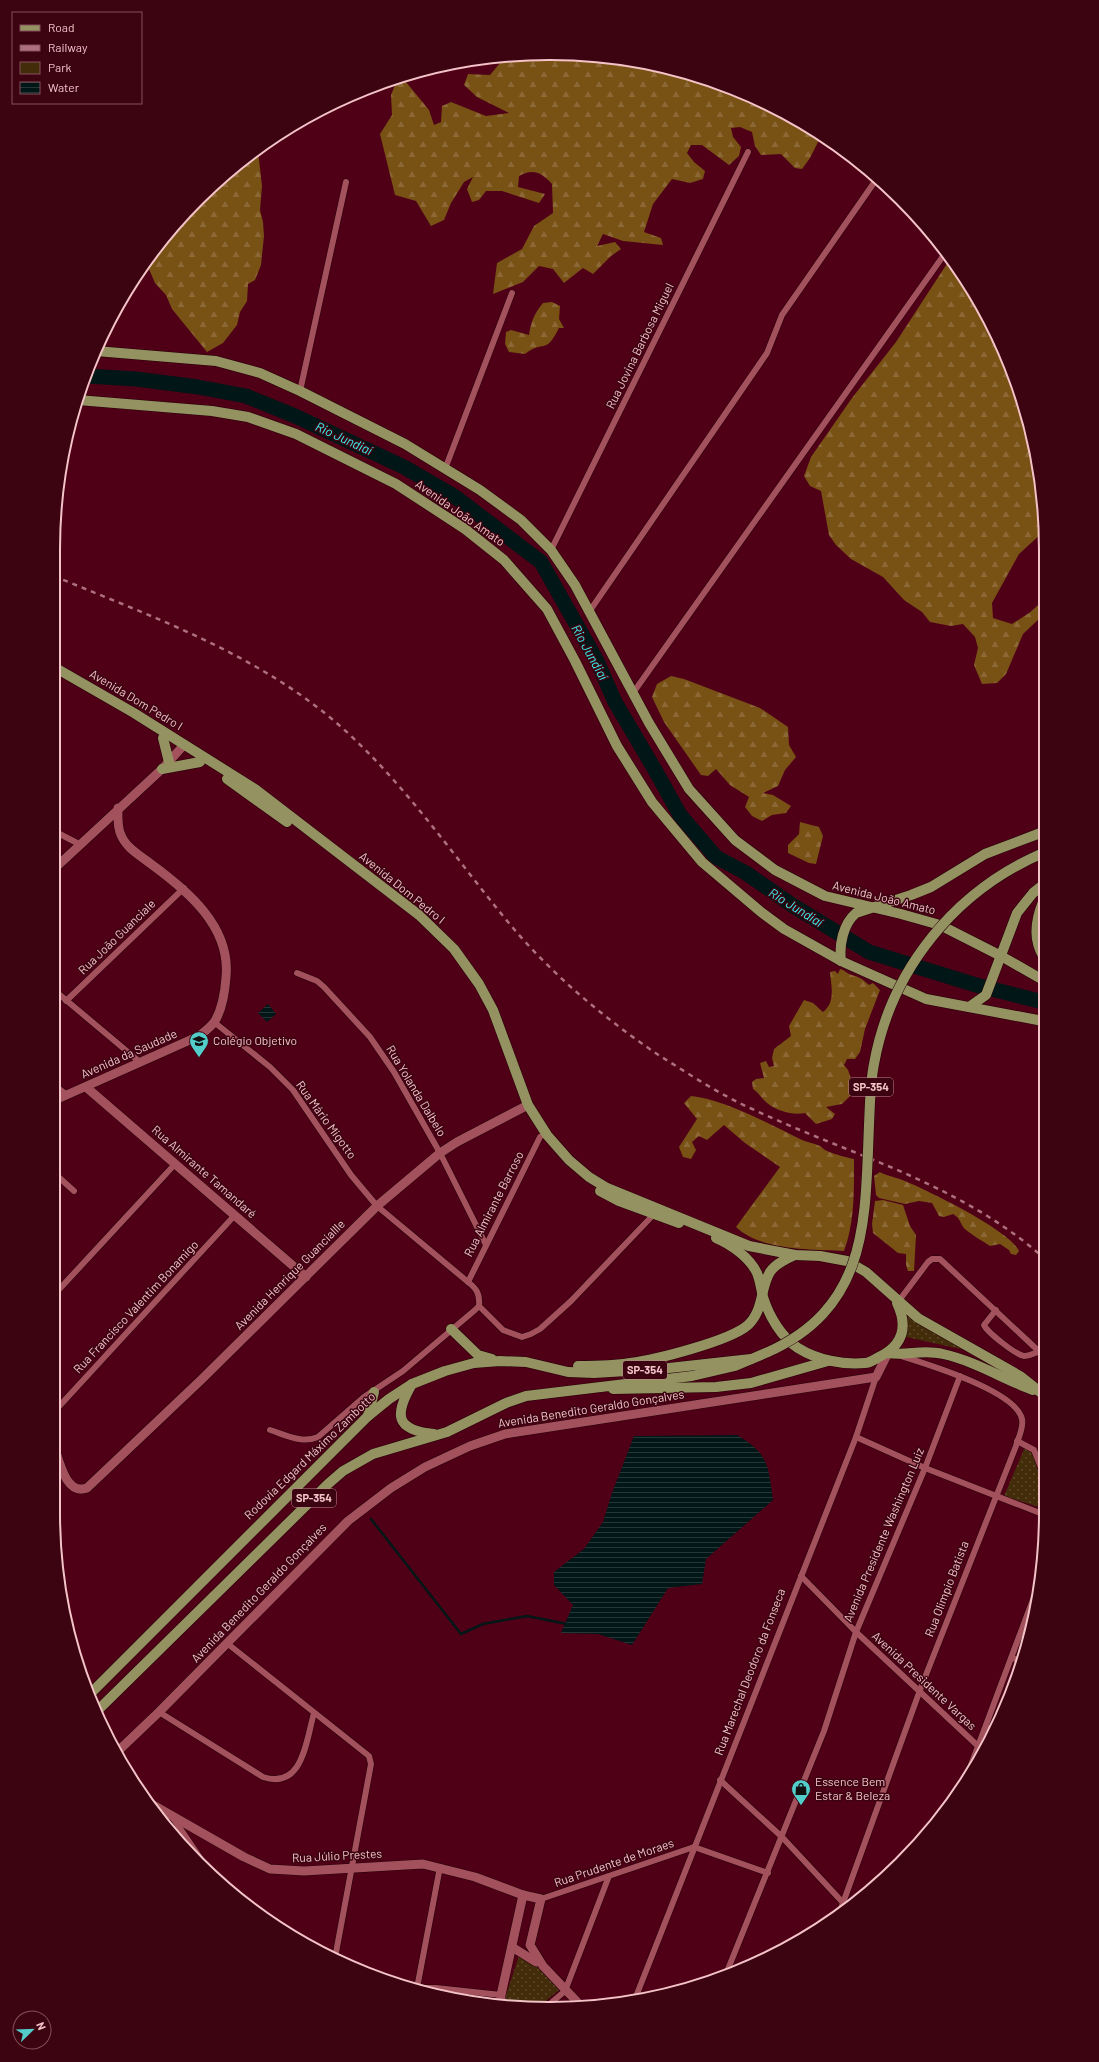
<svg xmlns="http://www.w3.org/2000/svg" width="1099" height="2062" viewBox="0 0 1099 2062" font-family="Barlow,sans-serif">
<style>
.green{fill:url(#green-dots)}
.forest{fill:url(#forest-firs)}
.water{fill:url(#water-rules)}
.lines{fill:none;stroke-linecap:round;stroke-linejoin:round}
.stream{stroke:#011616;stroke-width:2.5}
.river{stroke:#011616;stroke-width:15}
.street-casing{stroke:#250108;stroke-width:7}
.secondary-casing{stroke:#250108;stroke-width:10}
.primary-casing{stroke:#250108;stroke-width:11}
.street{stroke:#a3515c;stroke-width:6}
.secondary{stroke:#a3515c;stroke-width:9}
.primary{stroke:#959262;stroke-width:10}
.rail{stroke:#ad707c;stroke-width:2.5;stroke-dasharray:5 5;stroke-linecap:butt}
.primary-bridge-casing{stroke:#250108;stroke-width:11;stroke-linecap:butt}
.primary-bridge{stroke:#959262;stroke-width:10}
.labels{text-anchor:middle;stroke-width:3;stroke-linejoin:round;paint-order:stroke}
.shield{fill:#3c0311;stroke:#bb8990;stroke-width:1}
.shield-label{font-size:11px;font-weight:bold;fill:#f2c3c7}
.street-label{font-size:12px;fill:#f2c3c7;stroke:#3c0311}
.poi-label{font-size:12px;fill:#f2c3c7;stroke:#3c0311;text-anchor:start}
.water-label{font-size:13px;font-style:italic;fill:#36f6f3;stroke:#3c0311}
.rim{fill:none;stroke:#f2c3c7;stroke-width:2}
</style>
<defs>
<pattern id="green-dots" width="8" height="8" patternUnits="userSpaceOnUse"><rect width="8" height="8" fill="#432c0a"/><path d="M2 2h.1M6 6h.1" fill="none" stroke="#5f492c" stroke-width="1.8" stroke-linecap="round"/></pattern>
<pattern id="forest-firs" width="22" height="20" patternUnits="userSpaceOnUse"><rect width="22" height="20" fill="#785115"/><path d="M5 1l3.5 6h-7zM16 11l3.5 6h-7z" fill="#8c6836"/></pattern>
<pattern id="water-rules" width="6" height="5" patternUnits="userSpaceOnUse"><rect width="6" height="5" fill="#011616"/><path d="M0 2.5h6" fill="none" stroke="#263636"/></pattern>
</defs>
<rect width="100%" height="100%" fill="#4f0017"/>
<g class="green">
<path d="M908 1314 969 1351 906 1337Z"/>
<path d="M1025 1447 1032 1451 1045 1495V1509L1004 1496Z"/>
<path d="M519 1956 544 1970 559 1990 537 2008 506 2006V1995Z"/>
</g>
<g class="forest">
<path d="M582 54 678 70 769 104 820 138 810 158 802 169 795 168 781 154 761 155 755 146 752 132 740 127 731 128 733 137 741 147 739 156 729 165 702 145H691L687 153 694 162 705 171 703 179 690 183 672 179 653 204 644 232 661 238 663 245 623 241 603 234 597 246 615 242 621 249 611 256 593 274 583 268 564 283 553 269 539 266 523 282 493 294 497 263 522 249 534 226 553 213 552 184C542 173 533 168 519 176L518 187 545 194 539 203 502 191H486L479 200 472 202 467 189 473 177 464 182 451 203 444 220 431 226 416 201 395 195 380 134 392 115 391 95 397 80 406 82 429 110 434 125 441 122 442 106 451 102 486 116 509 113 477 97 464 85 468 74 490 75 505 57Z"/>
<path d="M258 151 262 186 260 210 263 222 264 236 261 265 255 280 248 284 247 301 240 312 237 325 223 343 207 352 172 309 166 295 155 283 146 262 156 247 222 176Z"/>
<path d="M950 259 1008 360 1042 484V515L1037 520 1042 533 1019 554 992 603 993 618 1012 624 1029 613 1042 602V616L1023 634 1006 674 997 683 982 684 974 665 978 648 975 637 963 624 951 626 930 622 922 612 904 600 883 577 851 559 836 545 829 535 821 491 810 486 804 476 811 457 852 398 896 342Z"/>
<path d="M552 302 560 306 559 319 564 328H559C545 356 544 339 525 354L509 352 505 344 506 332 511 330 529 335C531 322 534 314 543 303Z"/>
<path d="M671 676 684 679 760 708 788 727 789 745 796 757 785 770 778 786 763 793 773 795 791 806 786 813 772 815 762 821 752 816 745 807 749 797 730 785 716 769 708 776 701 775 664 722 652 697 657 684Z"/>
<path d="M1042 739 1043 769 1039 748Z"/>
<path d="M800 822 819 827 823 836 816 864 809 863 788 853V845L799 834Z"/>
<path d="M840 969C845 970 847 974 852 975 861 978 861 978 869 985L873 983 880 990 865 1029 860 1052 855 1059H847L844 1065 848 1070 853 1084 850 1089 852 1094 842 1104 826 1107 835 1114 832 1119 816 1124 805 1113C792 1116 773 1110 764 1100 759 1095 759 1093 753 1089L752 1082 756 1079 764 1078 760 1063 766 1061 769 1067 774 1066 772 1058 774 1049 791 1036 789 1026 804 1000 813 1003 823 1012C836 1002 831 985 830 972L835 971 838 974Z"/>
<path d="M691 1096C723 1099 770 1124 800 1139 806 1142 813 1143 820 1146 822 1147 823 1149 825 1150 830 1153 848 1158 854 1159 854 1189 855 1222 844 1251 812 1249 761 1251 736 1227L780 1167 745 1143 724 1125 707 1140 699 1136 692 1142 696 1150 691 1159 683 1157 679 1147 697 1119 684 1103Z"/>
<path d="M880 1172C884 1175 899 1178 905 1181 927 1190 1011 1231 1019 1251L1016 1255 1011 1254 1009 1250 1000 1244 990 1246C983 1241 973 1236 966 1230 959 1224 962 1219 953 1214L944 1217 939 1216 932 1203 919 1201 905 1204 879 1198 876 1195 874 1176Z"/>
<path d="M883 1200 903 1205 910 1226 916 1235 914 1271H908L906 1265V1254L898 1253 873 1233 872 1224 875 1201Z"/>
</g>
<g class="water">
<path d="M268 1004 276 1014 267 1022 258 1013Z"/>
<path d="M737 1435C769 1454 768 1465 773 1500L706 1559 702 1584 668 1588 632 1645 598 1634 561 1633 573 1605 554 1585V1572L584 1549 603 1522 612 1493 634 1436Z"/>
</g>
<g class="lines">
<path class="stream" d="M371 1519 461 1634 483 1624 527 1616 567 1624"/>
<path class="river" d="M87 376 136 379 198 387 246 396 295 416 404 467 454 496 541 562 597 661 615 702 655 770 680 815 716 857 746 873 792 905 869 952 976 985 1043 1002"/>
<defs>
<g id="street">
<path d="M300 391 346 182"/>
<path d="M445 469 512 293"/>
<path d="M551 550 748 152"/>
<path d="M589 612 767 353 782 315 878 177"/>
<path d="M633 693 946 252"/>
<path d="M54 831 79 844"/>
<path d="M297 973 317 981 324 987 370 1037 394 1072 440 1153 486 1245"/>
<path d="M54 990 141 1063"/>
<path d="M66 1001 184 888"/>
<path d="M214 1022 270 1067 293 1090 351 1175 377 1206 468 1282C477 1289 480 1294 479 1306L475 1310 403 1371 364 1397 318 1437C302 1444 286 1435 270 1430"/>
<path d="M53 1084 67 1095"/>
<path d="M53 1172 74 1191"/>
<path d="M468 1282 540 1137"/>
<path d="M53 1296 176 1163"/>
<path d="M898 1302 928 1262 932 1259H940L1044 1356"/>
<path d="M479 1306 503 1330 522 1337 531 1334 540 1329 571 1301 656 1212"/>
<path d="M996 1310 984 1325C987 1332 1016 1355 1024 1356 1029 1356 1035 1353 1040 1351"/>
<path d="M53 1413 235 1215"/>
<path d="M856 1437 925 1468 1045 1515"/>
<path d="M1017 1441 1034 1450 1045 1478"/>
<path d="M801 1576 856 1632 978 1746"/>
<path d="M228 1644 369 1756 371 1764 335 1958"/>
<path d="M1012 1658 1022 1661"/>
<path d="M159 1712 263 1777C303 1790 306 1741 314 1713"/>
<path d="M986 1727 995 1731"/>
<path d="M720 1780 782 1837 847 1907"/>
<path d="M965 1781 1038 1586"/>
<path d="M173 1818 211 1874"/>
<path d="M694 1847 768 1873"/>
<path d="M541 1899 694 1847"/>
<path d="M839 1914 920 1690 1016 1446C1018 1438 1024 1428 1022 1419 1016 1391 927 1364 901 1356"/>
<path d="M726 1974 824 1731 856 1632 925 1468 960 1376"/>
<path d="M409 1988H436L501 1995"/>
<path d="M417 1988 440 1867"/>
<path d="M635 1999 856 1437 876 1377"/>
<path d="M545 2008 565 1991 609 1876"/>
</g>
<g id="secondary">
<path d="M54 869 162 769 184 745"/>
<path d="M86 1087 306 1277"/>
<path d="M53 1101 199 1036C204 1032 211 1027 215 1021 222 1009 225 992 226 977 231 927 188 891 151 864 141 856 126 848 121 835 117 827 118 816 118 808"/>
<path d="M53 1443C59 1459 65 1496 87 1488L202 1379 377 1206 440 1153 457 1142 528 1105"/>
<path d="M116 1753 159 1712 348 1521 391 1488 425 1467 470 1446 505 1434 876 1377 888 1353"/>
<path d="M146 1801 244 1857 270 1869 304 1871 423 1864 475 1877 523 1895 541 1899 530 1945 543 1966 583 2008"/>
<path d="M512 1947 536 1962"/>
<path d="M501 2005V1995L523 1895"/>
</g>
<g id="primary">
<path d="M96 351 216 361 260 373 300 391 405 444 480 490 521 520 551 550 575 585 649 723 689 789 735 840 775 870 825 896 901 914 940 925 1001 956 1043 980"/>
<path d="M78 400 212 411 248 417 296 434 396 484 465 529 504 560 547 609 575 661 617 746 652 802 702 862 761 912 784 929 841 961 926 999 1043 1021"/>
<path d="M54 667 134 713 255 789 419 915 454 949 479 984 493 1010 528 1105 547 1135 569 1160 589 1177 607 1188 749 1246 795 1255 820 1256 847 1261 866 1272 918 1318 1020 1376 1044 1395"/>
<path d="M163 738 169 762"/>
<path d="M162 769 200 762"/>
<path d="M227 779 287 822"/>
<path d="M1043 902C1036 919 1033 939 1043 956"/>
<path d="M841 961C839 945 843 924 856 913L911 895 931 887 985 854 1043 832"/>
<path d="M969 1007 986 995 1017 913 1033 893 1043 885"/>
<path d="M600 1191 619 1201 679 1223"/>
<path d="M716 1238C731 1244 750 1258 757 1273 760 1280 761 1289 763 1297 769 1316 781 1337 798 1348 817 1360 843 1365 865 1363 870 1363 875 1359 879 1357 904 1345 908 1326 897 1303"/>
<path d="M451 1329 478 1355 492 1359"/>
<path d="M888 1353C907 1356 922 1349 943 1354 975 1361 1003 1379 1033 1390"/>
<path d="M578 1366C595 1366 613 1366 630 1363 655 1360 730 1341 748 1325 764 1310 760 1288 770 1272 775 1264 786 1259 795 1255"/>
<path d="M412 1384C394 1415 395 1430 434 1434"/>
<path d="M613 1389 716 1387 751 1383 828 1361"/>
<path d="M368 1416 374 1392"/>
<path d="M89 1695 368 1416 389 1399 412 1384 445 1371 474 1363 500 1361 526 1362 568 1372 594 1373 660 1369 751 1359"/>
<path d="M97 1711 328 1484 343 1471 373 1454 447 1432 506 1403 526 1396 692 1376 735 1366 768 1352"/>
</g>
</defs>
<use href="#street" class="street-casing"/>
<use href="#secondary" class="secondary-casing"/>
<use href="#primary" class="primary-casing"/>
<use href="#street" class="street"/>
<use href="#secondary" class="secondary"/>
<use href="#primary" class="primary"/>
<path class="rail" d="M54 576C157 619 267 657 350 735 410 791 456 859 508 922 551 974 605 1019 660 1056 689 1074 719 1094 750 1108 852 1156 958 1182 1044 1258"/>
<defs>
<path id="primary-bridge" d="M768 1352C869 1306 865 1221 869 1125 870 1105 870 1084 874 1064 891 969 955 891 1043 853"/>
</defs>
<use href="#primary-bridge" class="primary-bridge-casing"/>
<use href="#primary-bridge" class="primary-bridge"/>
</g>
<defs>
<symbol id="school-pin" viewBox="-11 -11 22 30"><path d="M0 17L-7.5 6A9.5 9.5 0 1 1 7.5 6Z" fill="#53cdca" stroke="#3c0311"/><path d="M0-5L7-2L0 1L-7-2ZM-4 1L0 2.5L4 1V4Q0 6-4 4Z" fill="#111"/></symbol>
<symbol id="shop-pin" viewBox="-11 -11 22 30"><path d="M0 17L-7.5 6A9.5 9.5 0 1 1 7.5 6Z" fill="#53cdca" stroke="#3c0311"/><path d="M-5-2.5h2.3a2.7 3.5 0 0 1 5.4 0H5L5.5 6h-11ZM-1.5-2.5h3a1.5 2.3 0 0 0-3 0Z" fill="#111"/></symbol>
</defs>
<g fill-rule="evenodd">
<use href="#school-pin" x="188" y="1030" width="22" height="30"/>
<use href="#shop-pin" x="790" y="1778" width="22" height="30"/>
</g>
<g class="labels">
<g class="shield">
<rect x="849" y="1078" width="44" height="18" rx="3"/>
<rect x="623" y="1361" width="44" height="18" rx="3"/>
<rect x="292" y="1489" width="44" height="18" rx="3"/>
</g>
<g class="shield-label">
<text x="871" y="1091">SP-354</text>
<text x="645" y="1374">SP-354</text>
<text x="314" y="1502">SP-354</text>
</g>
<g class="street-label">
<text transform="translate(640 346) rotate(-64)" y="4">Rua Jovina Barbosa Miguel</text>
<text transform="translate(460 513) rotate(35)" y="4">Avenida João Amato</text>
<text transform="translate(136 700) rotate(31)" y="4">Avenida Dom Pedro I</text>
<text transform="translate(402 888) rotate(39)" y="4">Avenida Dom Pedro I</text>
<text transform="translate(884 898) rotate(14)" y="4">Avenida João Amato</text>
<text transform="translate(117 937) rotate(-44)" y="4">Rua João Guanciale</text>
<text transform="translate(129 1054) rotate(-24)" y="4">Avenida da Saudade</text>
<text transform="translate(416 1091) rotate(59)" y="4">Rua Yolanda Dalbelo</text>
<text transform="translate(326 1120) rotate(54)" y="4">Rua Mário Migotto</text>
<text transform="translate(204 1172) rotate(41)" y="4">Rua Almirante Tamandaré</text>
<text transform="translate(494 1204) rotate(-63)" y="4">Rua Almirante Barroso</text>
<text transform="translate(290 1275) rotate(-45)" y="4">Avenida Henrique Guanciallle</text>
<text transform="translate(136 1307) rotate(-47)" y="4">Rua Francisco Valentim Bonamigo</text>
<text transform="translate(591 1409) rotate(-9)" y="4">Avenida Benedito Geraldo Gonçalves</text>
<text transform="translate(310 1456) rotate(-44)" y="4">Rodovia Edgard Máximo Zambotto</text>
<text transform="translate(884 1535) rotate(-67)" y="4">Avenida Presidente Washington Luiz</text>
<text transform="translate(947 1589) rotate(-69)" y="4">Rua Olimpio Batista</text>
<text transform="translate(259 1593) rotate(-46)" y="4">Avenida Benedito Geraldo Gonçalves</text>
<text transform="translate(750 1672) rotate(-69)" y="4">Rua Marechal Deodoro da Fonseca</text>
<text transform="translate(924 1681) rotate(43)" y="4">Avenida Presidente Vargas</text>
<text transform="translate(337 1856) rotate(-3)" y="4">Rua Júlio Prestes</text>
<text transform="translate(614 1863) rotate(-19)" y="4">Rua Prudente de Moraes</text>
</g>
<g class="poi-label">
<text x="213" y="1045">Colégio Objetivo</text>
<text x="815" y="1786">Essence Bem<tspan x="815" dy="14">Estar &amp; Beleza</tspan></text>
</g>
<g class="water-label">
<text transform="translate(344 438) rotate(25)" y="5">Rio Jundiaí</text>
<text transform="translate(590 652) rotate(61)" y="5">Rio Jundiaí</text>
<text transform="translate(796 907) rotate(32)" y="5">Rio Jundiaí</text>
</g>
</g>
<path d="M0 0H1099V2062H0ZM549 60H550A489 489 0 0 1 1039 549V1513A489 489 0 0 1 550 2002H549A489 489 0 0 1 60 1513V549A489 489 0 0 1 549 60Z" fill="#3c0311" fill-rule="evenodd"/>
<path class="rim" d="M549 60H550A489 489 0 0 1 1039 549V1513A489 489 0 0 1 550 2002H549A489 489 0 0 1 60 1513V549A489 489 0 0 1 549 60Z"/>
<rect x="12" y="12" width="130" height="92" fill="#3c0311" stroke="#85505a"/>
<rect x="20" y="25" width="20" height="6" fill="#959262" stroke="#85505a"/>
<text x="48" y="32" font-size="12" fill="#f2c3c7">Road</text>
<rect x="20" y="45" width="20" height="6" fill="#ad707c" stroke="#85505a"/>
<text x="48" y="52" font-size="12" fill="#f2c3c7">Railway</text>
<rect x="20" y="62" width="20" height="12" fill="#432c0a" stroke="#85505a"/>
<text x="48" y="72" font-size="12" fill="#f2c3c7">Park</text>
<rect x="20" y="82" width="20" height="12" fill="url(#water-rules)" stroke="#85505a"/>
<text x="48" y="92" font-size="12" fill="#f2c3c7">Water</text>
<g transform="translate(32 2030) rotate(67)"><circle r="19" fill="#3c0311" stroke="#85505a"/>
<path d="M0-3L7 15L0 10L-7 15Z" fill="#53cdca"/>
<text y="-6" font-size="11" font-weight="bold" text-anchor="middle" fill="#f2c3c7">N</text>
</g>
</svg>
